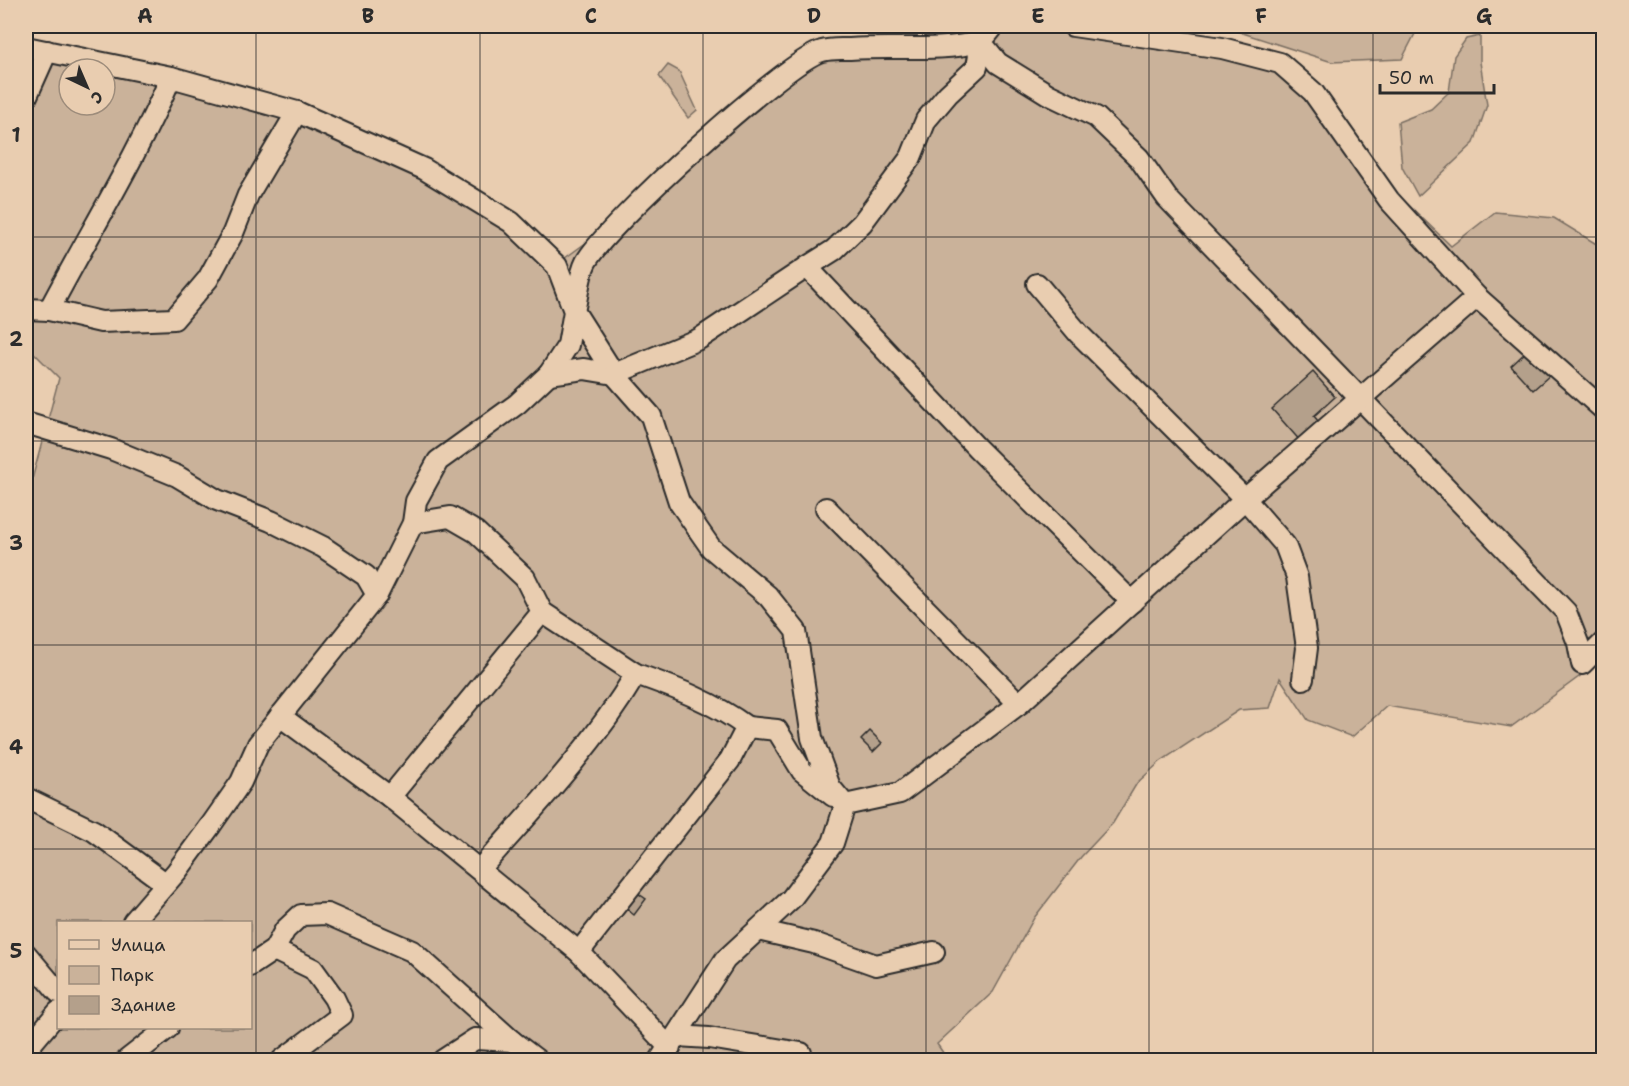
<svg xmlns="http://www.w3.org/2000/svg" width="1629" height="1086" viewBox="0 0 1629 1086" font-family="'Shantell Sans',sans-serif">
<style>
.green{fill:#cab29a;stroke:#7a6e62;stroke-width:1.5;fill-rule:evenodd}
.building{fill:#b4a08b;stroke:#2b2b2b;stroke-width:1.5}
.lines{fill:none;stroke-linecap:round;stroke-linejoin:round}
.minor-casing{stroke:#2b2b2b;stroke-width:24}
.minor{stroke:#e9cdb0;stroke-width:20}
.grid{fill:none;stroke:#2b2b2b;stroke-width:1.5;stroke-opacity:0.55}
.neatline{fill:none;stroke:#2b2b2b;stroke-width:2}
.grid-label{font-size:20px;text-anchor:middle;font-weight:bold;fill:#2b2b2b}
</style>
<rect width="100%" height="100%" fill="#e9cdb0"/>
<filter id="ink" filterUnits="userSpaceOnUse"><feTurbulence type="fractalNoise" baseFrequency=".0167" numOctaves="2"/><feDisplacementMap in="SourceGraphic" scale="12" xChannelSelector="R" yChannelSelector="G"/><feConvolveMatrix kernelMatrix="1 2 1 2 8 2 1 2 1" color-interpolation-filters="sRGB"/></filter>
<g filter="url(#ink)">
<g class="green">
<path d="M987 26H1111L1283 55 1386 183 1451 246 1495 212 1554 218 1603 248 1604 650 1591 668 1511 727 1387 706 1352 737 1308 720 1280 678 1270 708 1239 710 1161 761 1137 783 1113 823 1081 857 1034 918 993 992 937 1044 948 1060H26V502L59 378 26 345V40L303 107 428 163 533 229 565 258 613 223 818 44 969 42ZM69 69H105V105H69ZM58 922H250V1028H58Z"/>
<path d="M1221 26H1419L1402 59 1332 62Z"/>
<path d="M1480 36V62L1487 105 1474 143 1418 196 1402 167 1398 122 1431 109 1449 92 1454 56 1466 39Z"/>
<path d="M668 65 679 71 697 110 688 118 659 76Z"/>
</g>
<g class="building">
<path d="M1528 350 1550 375 1533 390 1511 366Z"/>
<path d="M1313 372 1335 397 1314 416 1322 426 1302 443 1272 409Z"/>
<path d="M870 731 882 743 873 752 861 740Z"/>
<path d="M636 892 646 899 634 915 624 907Z"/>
</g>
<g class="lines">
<defs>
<g id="minor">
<path d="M994 26 981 42 998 63 1048 94 1096 117 1139 158 1167 198 1566 612 1578 643 1582 664 1604 642"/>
<path d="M1073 26 1222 48 1280 63 1313 92 1389 200 1477 297 1604 410"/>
<path d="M26 47 171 77 297 112 424 169 511 222 557 266 574 311 568 345 549 374 517 404 438 461 416 501 413 523 377 595 258 744 241 782 211 825 177 871 133 922"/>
<path d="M26 98 47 51"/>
<path d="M1037 284 1079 334 1245 499 1285 545 1297 577 1307 648 1303 679"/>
<path d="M26 309 49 310 101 322 174 319 208 279 233 233 248 195 297 112"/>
<path d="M49 310C90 232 136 158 171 77"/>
<path d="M549 374 584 369 614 374 574 311C578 296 579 275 586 262 604 227 787 60 822 51 831 48 841 49 850 49 894 46 937 52 981 42L977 67 948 94 926 120 911 157 862 223 834 250 807 267"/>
<path d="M26 423 111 449 177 476 217 500 271 521 323 547 366 576 377 595"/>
<path d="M826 508 1019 704"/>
<path d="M280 716 390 797 579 952 670 1048"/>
<path d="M747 727 777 730 802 771 833 796"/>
<path d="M390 797 542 612 525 578 476 532 450 517 413 523"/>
<path d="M26 798 94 831 165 883"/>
<path d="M845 805 830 787 812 738 796 631 768 596 711 548 679 502 651 416 614 374 699 339 807 267 977 448 1132 602"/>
<path d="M480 869C536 806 593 746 636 674L542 612"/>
<path d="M758 930 814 943 876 965 934 952"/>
<path d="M274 950 313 969 334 998 342 1015 282 1060"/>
<path d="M579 952 730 760 747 727C713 702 676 688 636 674"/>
<path d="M26 954 58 992"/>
<path d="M250 966 274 950 285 930 301 915 327 914 412 951 512 1041"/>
<path d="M677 1036 709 1038 801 1053"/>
<path d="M26 1050 58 1012"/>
<path d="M127 1060 168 1028"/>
<path d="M443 1060 475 1039 512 1041 537 1060"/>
<path d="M660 1060 725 960 791 899 833 843 845 805 900 793 1019 704 1245 499 1477 297"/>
</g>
</defs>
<use href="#minor" class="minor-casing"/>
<use href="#minor" class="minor"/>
</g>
</g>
<path class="grid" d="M256 26V1060M480 26V1060M703 26V1060M926 26V1060M1149 26V1060M1373 26V1060M26 237H1604M26 441H1604M26 645H1604M26 849H1604"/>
<rect width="1629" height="1086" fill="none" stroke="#e9cdb0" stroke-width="66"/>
<rect x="57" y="921" width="195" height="108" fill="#e9cdb0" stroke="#9d8c7b" stroke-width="1.5"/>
<rect x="69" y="940" width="30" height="9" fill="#e9cdb0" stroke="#9d8c7b" stroke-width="1.5"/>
<text x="111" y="951" font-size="18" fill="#2b2b2b">Улица</text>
<rect x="69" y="966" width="30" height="18" fill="#cab29a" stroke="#9d8c7b" stroke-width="1.5"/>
<text x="111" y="981" font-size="18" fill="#2b2b2b">Парк</text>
<rect x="69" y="996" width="30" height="18" fill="#b4a08b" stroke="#9d8c7b" stroke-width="1.5"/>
<text x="111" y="1011" font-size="18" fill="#2b2b2b">Здание</text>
<g transform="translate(87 87) rotate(136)"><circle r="28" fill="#e9cdb0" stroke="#9d8c7b" stroke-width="1.5"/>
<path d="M0-4.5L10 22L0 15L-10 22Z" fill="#2b2b2b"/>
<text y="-9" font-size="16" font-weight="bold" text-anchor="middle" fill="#2b2b2b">С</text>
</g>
<path d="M1380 84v9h114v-9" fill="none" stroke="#2b2b2b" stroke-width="3"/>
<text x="1389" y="84" font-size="18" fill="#2b2b2b" stroke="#e9cdb0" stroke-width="4.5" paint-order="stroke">50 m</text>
<rect x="33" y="33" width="1563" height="1020" class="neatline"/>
<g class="grid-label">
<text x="145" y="23">A</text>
<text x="368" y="23">B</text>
<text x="591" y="23">C</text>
<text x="814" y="23">D</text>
<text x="1038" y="23">E</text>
<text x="1261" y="23">F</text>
<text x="1484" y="23">G</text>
<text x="16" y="142">1</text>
<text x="16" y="346">2</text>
<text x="16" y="550">3</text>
<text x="16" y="754">4</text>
<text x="16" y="958">5</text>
</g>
</svg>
